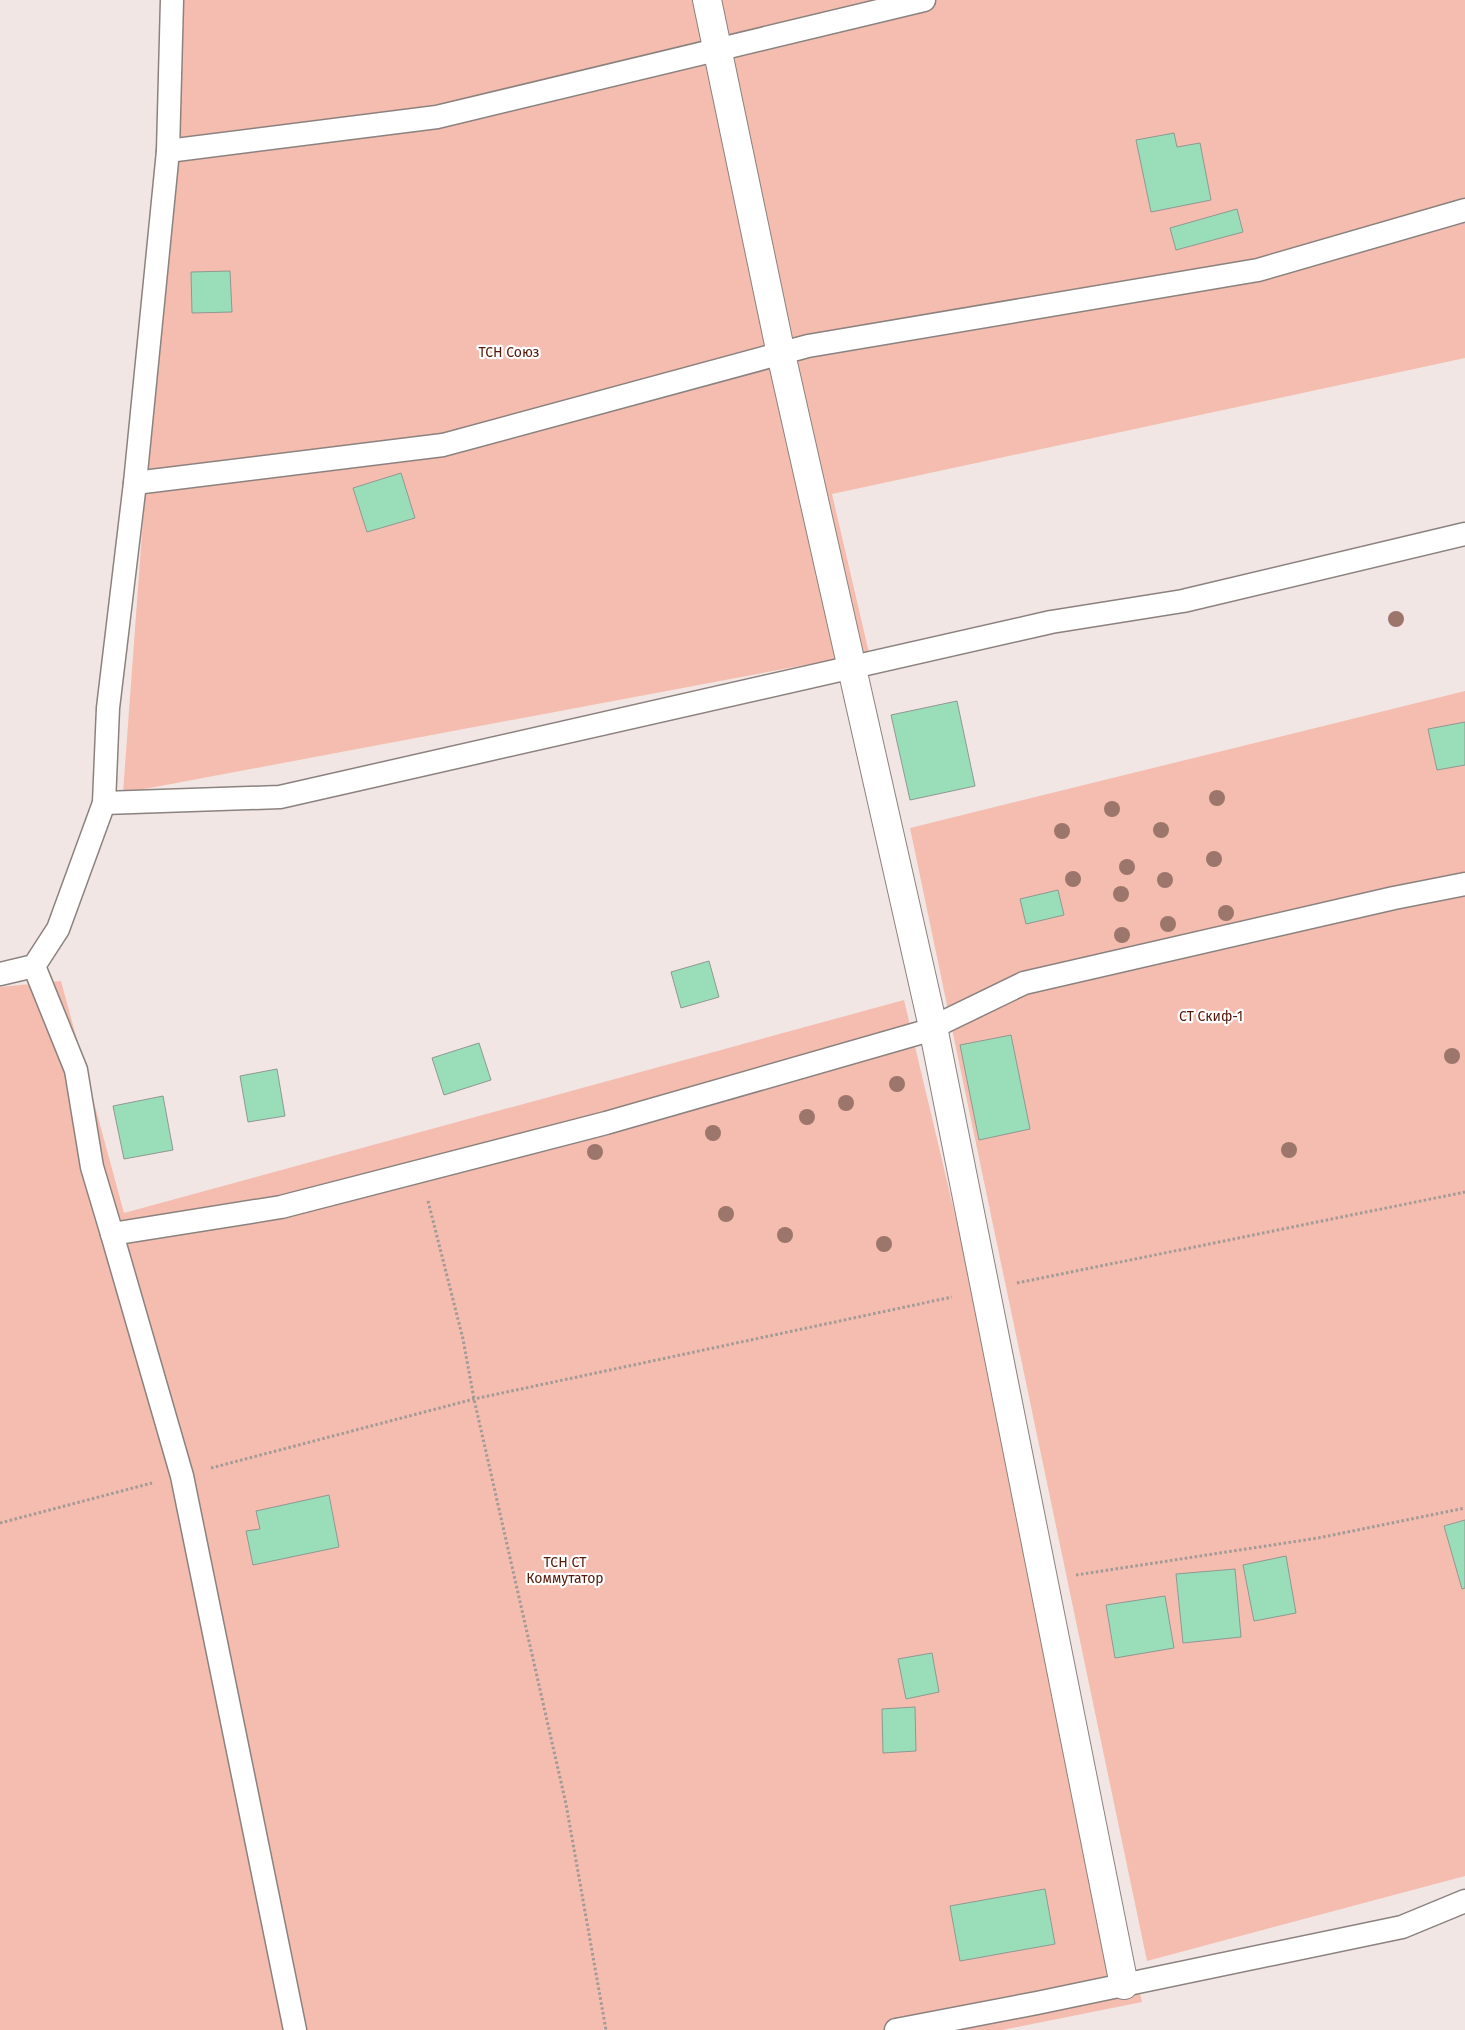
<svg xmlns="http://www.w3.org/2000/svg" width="1465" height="2030" viewBox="0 0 1465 2030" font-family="'Fira Sans',sans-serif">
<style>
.green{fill:#f4bdaf}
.building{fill:#99deb8;stroke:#8f9893}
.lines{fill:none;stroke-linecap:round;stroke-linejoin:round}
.lane-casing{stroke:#8b827f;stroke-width:25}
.street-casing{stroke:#8b827f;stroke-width:30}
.path{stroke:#a29a98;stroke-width:3;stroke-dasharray:2.5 2.5;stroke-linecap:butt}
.lane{stroke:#fff;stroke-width:22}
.street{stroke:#fff;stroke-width:28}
.tree{fill:#9c756b}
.labels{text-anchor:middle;stroke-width:4.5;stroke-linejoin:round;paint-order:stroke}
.park-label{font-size:14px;fill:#561909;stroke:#fff}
</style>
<rect width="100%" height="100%" fill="#f1e6e3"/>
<g class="green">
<path d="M181 0H1465V358L832 494 869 653 123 793Z"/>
<path d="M1465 691V1876L1147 1961 910 828Z"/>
<path d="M61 981 124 1213 904 1000 1142 2002 1002 2030H0V987Z"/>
</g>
<g class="building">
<path d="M1174 133 1177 147 1200 143 1211 200 1151 212 1136 140Z"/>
<path d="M1237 209 1243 232 1176 250 1170 228Z"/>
<path d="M230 271 232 312 192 313 191 272Z"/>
<path d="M401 473 415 518 367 532 353 488Z"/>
<path d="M957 701 975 786 910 800 891 715Z"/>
<path d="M1465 722V765L1437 770 1428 729Z"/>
<path d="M1058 890 1064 915 1026 924 1020 899Z"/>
<path d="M709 961 719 997 681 1008 671 972Z"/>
<path d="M1011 1035 1030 1129 979 1140 960 1045Z"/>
<path d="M479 1043 491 1080 444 1095 432 1058Z"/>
<path d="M277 1069 285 1116 248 1122 240 1076Z"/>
<path d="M163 1096 173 1150 124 1159 113 1106Z"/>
<path d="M329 1495 339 1547 253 1565 246 1531 260 1529 256 1511Z"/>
<path d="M1465 1520V1588L1462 1589 1444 1526Z"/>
<path d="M1286 1556 1296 1613 1254 1621 1243 1565Z"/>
<path d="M1235 1569 1241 1637 1183 1643 1176 1574Z"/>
<path d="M1165 1596 1174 1648 1115 1658 1106 1605Z"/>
<path d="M932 1653 939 1692 906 1699 898 1659Z"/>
<path d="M915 1707 916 1751 883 1753 882 1709Z"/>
<path d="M1045 1889 1055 1944 960 1961 950 1906Z"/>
</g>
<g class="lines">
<defs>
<g id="lane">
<path d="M168 151 437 117 924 0"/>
<path d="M135 483 443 445 808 346 1258 270 1465 210"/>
<path d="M104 803 280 797 1051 622 1183 601 1465 534"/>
<path d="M34 966 76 1070 92 1167 112 1234 281 1207 606 1123 923 1032 1024 983 1394 898 1465 884"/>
<path d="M0 974 34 966 58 929 104 803 108 708 135 483 168 151 172 0"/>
<path d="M112 1234 182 1476 295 2030"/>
<path d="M896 2030 1037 2003 1402 1927 1465 1901"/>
</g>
<path id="street" d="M707 0 781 354 933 1027 1124 1985"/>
</defs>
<use href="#lane" class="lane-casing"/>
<use href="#street" class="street-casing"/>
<g class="path">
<path d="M428 1201 463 1339 474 1399 566 1804 606 2030"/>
<path d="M1017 1283 1465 1192"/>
<path d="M211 1468 474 1399 952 1297"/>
<path d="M0 1523 152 1483"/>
<path d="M1076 1575 1318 1538 1465 1508"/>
</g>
<use href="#lane" class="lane"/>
<use href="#street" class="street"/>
</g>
<g class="tree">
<circle cx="1396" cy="619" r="8"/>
<circle cx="1217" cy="798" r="8"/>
<circle cx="1112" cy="809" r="8"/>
<circle cx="1161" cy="830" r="8"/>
<circle cx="1062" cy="831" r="8"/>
<circle cx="1214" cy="859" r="8"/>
<circle cx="1127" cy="867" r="8"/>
<circle cx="1073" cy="879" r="8"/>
<circle cx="1165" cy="880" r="8"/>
<circle cx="1121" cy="894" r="8"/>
<circle cx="1226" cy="913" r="8"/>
<circle cx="1168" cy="924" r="8"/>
<circle cx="1122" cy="935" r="8"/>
<circle cx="1452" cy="1056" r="8"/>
<circle cx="897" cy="1084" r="8"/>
<circle cx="846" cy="1103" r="8"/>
<circle cx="807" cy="1117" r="8"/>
<circle cx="713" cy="1133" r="8"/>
<circle cx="1289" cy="1150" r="8"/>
<circle cx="595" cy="1152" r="8"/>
<circle cx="726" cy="1214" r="8"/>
<circle cx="785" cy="1235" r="8"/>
<circle cx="884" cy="1244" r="8"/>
</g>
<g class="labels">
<g class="park-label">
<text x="509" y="357">ТСН Союз</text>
<text x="1211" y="1021">СТ Скиф-1</text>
<text x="565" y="1567">ТСН СТ<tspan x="565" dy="16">Коммутатор</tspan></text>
</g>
</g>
</svg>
